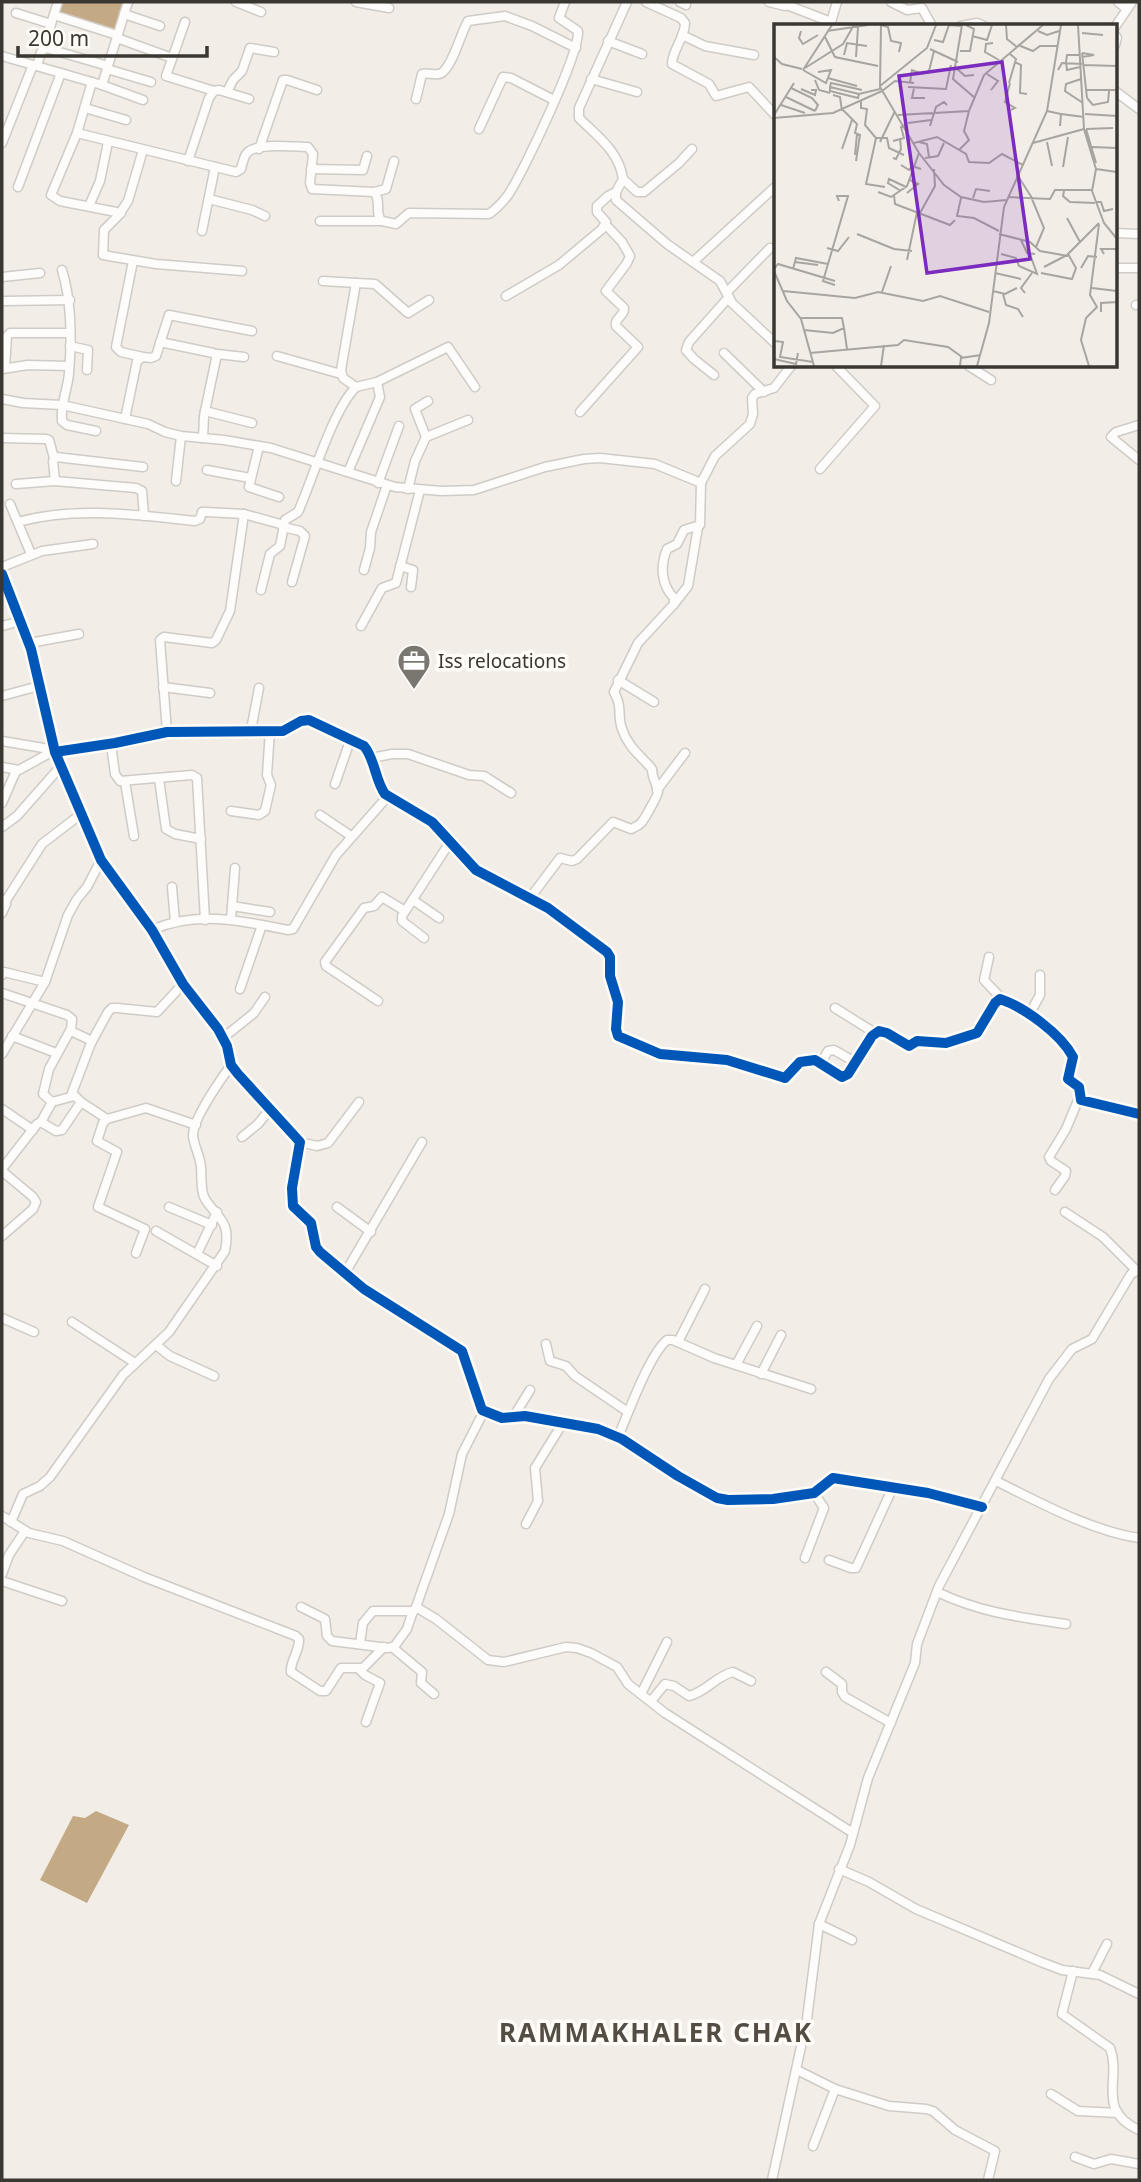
<svg xmlns="http://www.w3.org/2000/svg" width="1141" height="2182" viewBox="0 0 1141 2182" font-family="'Noto Sans',sans-serif">
<style>
.water{fill:#c4aa84}
.lines{fill:none;stroke-linecap:round;stroke-linejoin:round}
.minor-casing{stroke:#cfcbc6;stroke-width:11}
.minor{stroke:#fdfcfb;stroke-width:8}
.cycleway-casing{stroke:#fffcf7;stroke-width:15}
.cycleway{stroke:#0057b8;stroke-width:10}
.labels{text-anchor:middle;stroke-width:7;stroke-linejoin:round;paint-order:stroke}
.poi-label{font-size:19px;fill:#3a3732;stroke:#fffcf7;text-anchor:start}
.district-label{font-size:26px;font-weight:bold;letter-spacing:2px;fill:#544d43;stroke:#fffcf7}
.inset-road{fill:none;stroke:#a8a49f;stroke-width:2}
.view{fill:#7b2cbf;fill-opacity:0.15;stroke:#7b2cbf;stroke-width:3.5}
.inset-edge{fill:none;stroke:#3a3732;stroke-width:3.5}
</style>
<rect width="100%" height="100%" fill="#f2ede7"/>
<g class="water">
<path d="M60 2H124L115 31 56 13Z"/>
<path d="M96 1811 129 1825 87 1903 40 1880 73 1816 85 1818Z"/>
</g>
<g class="lines">
<defs>
<g id="minor">
<path d="M236 2 261 12"/>
<path d="M356 2 389 8"/>
<path d="M627 2 579 108V118C597 136 619 151 623 179L616 192V200L667 244 720 281 732 303 775 343"/>
<path d="M646 2 681 18 685 23C685 38 672 50 672 64L709 84 716 96 749 87 775 115"/>
<path d="M680 2 686 5"/>
<path d="M769 2 785 6 788 2"/>
<path d="M891 2 907 10 922 8 932 26"/>
<path d="M1118 2 1127 9"/>
<path d="M787 5 831 22 837 2"/>
<path d="M16 13 51 24"/>
<path d="M124 14 160 26"/>
<path d="M54 15 117 35"/>
<path d="M185 22 166 76 214 91"/>
<path d="M961 26 977 23 984 26"/>
<path d="M1115 27 1132 2"/>
<path d="M682 35 705 46 754 55"/>
<path d="M1115 35 1117 38 1115 45"/>
<path d="M117 38 172 58"/>
<path d="M608 41 642 54"/>
<path d="M43 49 58 2"/>
<path d="M2 56 102 85 143 100"/>
<path d="M37 66 41 52 46 48 108 66"/>
<path d="M107 69 151 82"/>
<path d="M591 79 637 92"/>
<path d="M92 82 77 133 51 195 60 201 121 213"/>
<path d="M102 85 128 2"/>
<path d="M1115 91 1139 109"/>
<path d="M227 92 233 80 242 71 250 48 274 52"/>
<path d="M416 99 422 74C428 72 438 77 443 72 454 62 460 35 468 21L505 16 532 26 576 48"/>
<path d="M85 108 126 120"/>
<path d="M479 129 503 77 511 78 554 100"/>
<path d="M77 133 236 172 241 169C242 165 244 156 247 153 256 142 295 147 308 147L313 154 310 183 312 189 374 192C382 200 374 214 382 221L396 224 409 213 489 214C496 209 503 202 508 195 523 173 580 53 578 31L559 18 565 2"/>
<path d="M2 143 33 65"/>
<path d="M259 149 283 80H287L317 90"/>
<path d="M143 150 128 201 118 216 104 230 103 255 156 264 242 271"/>
<path d="M188 161 209 98 214 91 219 90 249 99"/>
<path d="M311 169 363 170 367 156"/>
<path d="M623 179 637 192H644L679 163 692 149"/>
<path d="M18 187 61 73"/>
<path d="M374 192 386 189 394 161"/>
<path d="M209 199 252 210 265 216"/>
<path d="M89 206 100 181 108 142"/>
<path d="M320 221H382"/>
<path d="M202 231 215 167"/>
<path d="M1115 233 1139 234"/>
<path d="M133 261 116 347 121 352 143 357"/>
<path d="M693 262 775 187"/>
<path d="M1115 268H1139"/>
<path d="M62 270C72 303 72 338 69 373 68 389 60 404 62 421L67 425 96 431"/>
<path d="M2 277 40 273"/>
<path d="M323 281 356 283 341 370 343 378 356 387"/>
<path d="M356 283 375 284 408 313 429 300"/>
<path d="M727 292 770 248"/>
<path d="M506 296 559 265 602 229 606 222 597 212V206L608 196 616 192"/>
<path d="M4 301 70 300"/>
<path d="M1136 305H1139"/>
<path d="M160 342 213 353 217 356"/>
<path d="M70 346 88 350 87 370"/>
<path d="M724 353 764 392"/>
<path d="M277 356 341 374"/>
<path d="M969 366 991 380"/>
<path d="M5 368 7 336 10 333H70"/>
<path d="M2 369 28 365 69 366"/>
<path d="M714 375 694 359 686 350 689 342 729 297"/>
<path d="M2 399 23 403 62 405 148 424 165 432 181 436 224 440 271 448 395 487 441 491 474 490 545 467 584 459 600 458 655 464 701 483 715 456 750 424 753 414 752 398 755 394 774 388 791 366"/>
<path d="M205 411 252 423"/>
<path d="M580 412 638 347 616 326C614 318 625 316 624 308L606 291 627 263 630 256 622 242 606 225"/>
<path d="M125 419 137 361 143 357 151 358 156 356 169 315 252 331"/>
<path d="M1139 425 1116 432 1111 437 1139 460"/>
<path d="M426 437 415 409 428 401"/>
<path d="M2 438 46 439 49 440 54 458"/>
<path d="M203 438 204 416 217 354 244 357"/>
<path d="M259 446 249 487 279 497"/>
<path d="M820 469 875 406 836 366"/>
<path d="M207 470 250 478"/>
<path d="M348 472 380 397 377 382"/>
<path d="M55 481 53 461 56 457 143 467"/>
<path d="M176 481 181 436"/>
<path d="M378 483 399 426"/>
<path d="M16 484 55 481 136 488 142 491 144 516"/>
<path d="M408 489 415 461 426 437 468 420"/>
<path d="M10 504 31 554"/>
<path d="M18 522C75 506 137 515 195 521L200 519 202 512H206L244 514 284 525"/>
<path d="M283 527 300 531 305 536 292 582"/>
<path d="M400 566 413 570 411 587"/>
<path d="M2 567 42 551 93 544"/>
<path d="M364 570 370 548 371 532 387 485"/>
<path d="M2 574 31 649 55 752 101 860 152 930 183 984 218 1029 227 1046 231 1065 238 1074 300 1142 292 1188 293 1206 311 1223 316 1247 320 1252 364 1289 462 1351 482 1410 502 1418 525 1416 598 1429 622 1439 678 1476 717 1498 728 1500 773 1499 814 1493 833 1478 928 1493 982 1507"/>
<path d="M261 590 270 554 280 546 285 520 298 512C313 479 332 411 356 387L377 382 448 347 475 387"/>
<path d="M674 604 688 586 698 527"/>
<path d="M2 626 21 621"/>
<path d="M361 626 382 588 396 583 420 490"/>
<path d="M29 643 79 634"/>
<path d="M618 680 654 702"/>
<path d="M163 687 210 693"/>
<path d="M2 696 39 686"/>
<path d="M251 730 259 688"/>
<path d="M167 732 160 640 164 637 212 643 216 640 230 611 244 514"/>
<path d="M2 741 55 750"/>
<path d="M111 744 115 774 120 781 192 775 197 778 205 920"/>
<path d="M55 752 115 743 167 732 283 731 301 721 309 720 364 746C375 759 375 780 385 794L432 822 476 870 548 908 607 952 610 957V976L618 1002 616 1029 618 1036 660 1054 727 1060 782 1077 785 1078 800 1062 815 1060 842 1077 848 1074 872 1036 879 1031 887 1033 909 1046 917 1041 946 1043 977 1033 995 1003 1000 999C1024 1007 1061 1034 1073 1057L1068 1079 1079 1087 1081 1100 1139 1114"/>
<path d="M371 758 392 754H408L469 775 484 776 511 793"/>
<path d="M2 767 19 770 55 750"/>
<path d="M159 779 166 829 175 834 201 839"/>
<path d="M125 782 134 836"/>
<path d="M335 784 351 738"/>
<path d="M657 790 685 753"/>
<path d="M2 803 16 771"/>
<path d="M231 811 259 815 265 811 271 785 267 775 270 730"/>
<path d="M320 815 351 836"/>
<path d="M2 827 17 816 61 766"/>
<path d="M172 887 175 922"/>
<path d="M530 898 560 858 572 861 577 859 613 822 631 829C635 827 638 826 641 823 644 820 658 795 658 792 657 784 652 778 652 769 640 755 628 747 622 729 617 715 623 708 614 692L638 643 674 604V598C661 585 660 566 667 549L677 544 684 530 700 525 701 483"/>
<path d="M2 900 6 904 2 913"/>
<path d="M413 900 439 918"/>
<path d="M5 902 42 844 81 814"/>
<path d="M232 906 270 912"/>
<path d="M231 919 235 868"/>
<path d="M152 930C196 910 243 921 288 930L293 929 336 855 388 796"/>
<path d="M424 938 402 921V916L450 842"/>
<path d="M989 957 984 980 1003 1000"/>
<path d="M2 975 4 972 45 982"/>
<path d="M240 989 262 925"/>
<path d="M2 993 67 1015 72 1019 71 1031 92 1041"/>
<path d="M378 1001 326 966 325 962 364 908 374 906 382 897 405 911"/>
<path d="M835 1008 875 1033"/>
<path d="M1029 1015 1040 995V975"/>
<path d="M12 1036 56 1053"/>
<path d="M223 1038 254 1013 265 997"/>
<path d="M2 1054 45 982 68 915 77 899 87 887 101 860"/>
<path d="M821 1063 828 1051 834 1050 855 1062"/>
<path d="M52 1102 43 1094 49 1069 71 1029"/>
<path d="M2 1109 33 1130"/>
<path d="M107 1119 81 1102 72 1093 91 1043 108 1012 112 1008H117L157 1012 183 984"/>
<path d="M41 1122 52 1102 74 1096"/>
<path d="M242 1137 258 1124 270 1109"/>
<path d="M300 1142 317 1146 328 1143 359 1102"/>
<path d="M2 1169 37 1124 41 1122 56 1131 62 1130 81 1102"/>
<path d="M2 1171 33 1197 36 1202 33 1209 2 1236"/>
<path d="M1055 1190 1065 1176 1066 1171 1051 1161 1049 1157 1066 1129 1079 1098"/>
<path d="M169 1207 212 1225"/>
<path d="M337 1207 371 1232"/>
<path d="M1065 1212 1103 1237 1137 1271"/>
<path d="M156 1231 217 1266"/>
<path d="M136 1253 145 1229 98 1207 117 1152 97 1141 103 1123 107 1119 146 1108 196 1125"/>
<path d="M197 1254 217 1212"/>
<path d="M345 1273 422 1142"/>
<path d="M2 1318 34 1332"/>
<path d="M72 1322 135 1363"/>
<path d="M678 1342 705 1289"/>
<path d="M546 1344 550 1361 566 1366 575 1376 628 1412"/>
<path d="M156 1345 170 1356 214 1376"/>
<path d="M736 1365 757 1326"/>
<path d="M761 1374 781 1335"/>
<path d="M484 1411 462 1454 449 1514 416 1607 436 1619 488 1660 504 1662 566 1647 577 1648 591 1653 617 1667 628 1684 665 1713 853 1833"/>
<path d="M514 1416 530 1390"/>
<path d="M618 1437C628 1414 649 1355 667 1340H673L714 1358 811 1389"/>
<path d="M996 1481C1039 1502 1091 1531 1139 1538"/>
<path d="M2 1516 29 1533 63 1541 144 1577 296 1636 299 1639C300 1651 290 1660 291 1672L320 1691H326L341 1668H363L384 1647"/>
<path d="M11 1522 23 1494 40 1486 50 1477 123 1375 169 1332 225 1251C231 1221 219 1220 205 1199 200 1190 202 1177 201 1167 200 1156 194 1146 193 1136 192 1120 221 1079 231 1065"/>
<path d="M526 1524 538 1501 535 1468 564 1421"/>
<path d="M805 1558 824 1508 814 1493"/>
<path d="M829 1560 851 1568H856L893 1487"/>
<path d="M2 1574 9 1555 25 1531"/>
<path d="M2 1581 62 1601"/>
<path d="M937 1592C982 1613 1018 1617 1066 1624"/>
<path d="M301 1607 325 1619 327 1636 332 1641 388 1648 394 1647 407 1629 412 1614 416 1607"/>
<path d="M360 1643 363 1623 373 1611H413"/>
<path d="M392 1647 422 1672 421 1683 434 1694"/>
<path d="M360 1670 365 1675 380 1683 366 1722"/>
<path d="M826 1672 842 1684V1692L845 1697 891 1723"/>
<path d="M641 1694 667 1642"/>
<path d="M651 1701 665 1684 674 1686 689 1696C706 1692 716 1676 733 1672L751 1681"/>
<path d="M839 1869 869 1882 916 1909 1041 1962 1062 1970 1100 1975 1139 1994"/>
<path d="M819 1924 852 1940"/>
<path d="M1073 1971 1062 2014 1110 2048C1122 2079 1095 2110 1139 2130"/>
<path d="M1092 1973 1107 1944"/>
<path d="M797 2070 835 2089 813 2146"/>
<path d="M835 2089 889 2106 926 2109 933 2111 955 2130 995 2151 988 2180"/>
<path d="M1051 2094 1078 2111 1118 2113"/>
<path d="M1075 2157 1094 2164 1111 2159 1139 2164"/>
<path d="M772 2180 807 2019 819 1924 850 1845 868 1778 915 1663 917 1644 939 1586 1049 1379 1072 1349 1092 1339 1131 1274 1139 1270"/>
</g>
</defs>
<use href="#minor" class="minor-casing"/>
<use href="#minor" class="minor"/>
<defs>
<g id="cycleway">
<path d="M2 574 31 649 55 752 101 860 152 930 183 984 218 1029 227 1046 231 1065 238 1074 300 1142 292 1188 293 1206 311 1223 316 1247 320 1252 364 1289 462 1351 482 1410 502 1418 525 1416 598 1429 622 1439 678 1476 717 1498 728 1500 773 1499 814 1493 833 1478 928 1493 982 1507"/>
<path d="M55 752 115 743 167 732 283 731 301 721 309 720 364 746C375 759 375 780 385 794L432 822 476 870 548 908 607 952 610 957V976L618 1002 616 1029 618 1036 660 1054 727 1060 782 1077 785 1078 800 1062 815 1060 842 1077 848 1074 872 1036 879 1031 887 1033 909 1046 917 1041 946 1043 977 1033 995 1003 1000 999C1024 1007 1061 1034 1073 1057L1068 1079 1079 1087 1081 1100 1139 1114"/>
</g>
</defs>
<use href="#cycleway" class="cycleway-casing"/>
<use href="#cycleway" class="cycleway"/>
</g>
<defs>
<symbol id="office-pin" viewBox="-11 -11 22 30"><path d="M0 17L-7.5 6A9.5 9.5 0 1 1 7.5 6Z" fill="#7a7771" stroke="#fffcf7"/><path d="M-6-3h4V-5.5h4V-3h4V5H-6ZM-1-4.5V-3h2v-1.5ZM-6 0V1H6V0Z" fill="#fff"/></symbol>
</defs>
<g fill-rule="evenodd">
<use href="#office-pin" x="395" y="642" width="38" height="52"/>
</g>
<g class="labels">
<g class="poi-label">
<text x="438" y="668">Iss relocations</text>
</g>
<g class="district-label">
<text x="656" y="2042">RAMMAKHALER CHAK</text>
</g>
</g>
<g transform="translate(774 24)">
<rect width="343" height="343" fill="#f2ede7"/>
<path class="inset-road" d="M107 1 106 63 145 129 170 161 187 173 210 178 233 176M107 1 114 3 117 17 127 19 125 28M188 1 179 55 201 74M232 1 233 15 243 23M304 1 310 105 322 145 318 167 330 199 343 215M27 7 25 14 29 20 44 11M53 7 94 1M264 7 273 11 285 7M308 9 329 11M198 12 213 16 218 1M51 13 61 33 104 42M160 16 169 18 175 1 188 2M219 19 212 20 211 28 225 36M244 21 259 27 266 22H283M156 25 184 38M160 27 155 47 161 48M186 27H196L200 5 192 1M308 29 313 74M308 29 320 31 308 33M70 31 73 19 93 22M0 33 8 40 28 45M82 33 84 3M241 38 247 41 246 69 253 70M310 41 343 42M306 43 293 46 292 38 293 31H306M31 44 69 20 80 1M182 44 191 52 200 51M29 46 52 59 57 46 44 48M29 46 58 1M284 46 288 39 308 40M213 50 224 57 217 66M54 54 83 62M307 55 292 60 291 67 309 79M41 56 45 66 56 69M57 58 56 63 85 70 106 65M57 59 88 66M136 59 138 46 149 50M235 59 242 35 236 30M236 59 231 78 241 84 237 86M106 62 153 24 162 1M56 63V67L84 74 85 70M134 63 172 65 177 41M17 64 38 74 44 81 41 87M140 64 138 74H151M27 65 41 71 42 66H37M311 66H343M108 67 121 57 140 59M59 71 66 73 68 87M12 73 41 87M313 74 319 81 334 78 335 67M87 77V84L93 85 91 101 102 114 92 160 111 163M7 81 31 89M69 86 83 100 81 109 86 111 82 137M273 87 287 90 286 102M287 90 310 93M311 90 343 92M0 91 20 59M124 91 195 87 210 51 269 1M0 94 59 89 108 67M134 99 157 96M156 102 162 83 170 78 173 81M312 105 322 139M312 105 339 104M102 114H113L115 124 130 131M119 117 130 114 127 103 131 101M106 118 121 87M145 118 153 120 155 133M273 118 278 142M140 119 163 113 192 130 195 138 215 139 228 130 249 141M259 119 310 105M318 123 343 124M68 125 78 96M185 126 195 116 190 107 195 87M81 131 83 110M119 134 122 135 127 125 126 114M151 134 164 132 170 119M127 141 135 146 138 142 147 145M289 143 294 113M322 145 343 148M244 152 258 174M127 167 114 159 115 155 132 163M290 167 289 172 296 178 321 179M104 168 117 173 133 162 145 129M133 169 144 160 136 156M120 171 121 180 176 201 181 196M234 173 276 175 281 166H318M187 174 183 192 200 194 225 207M199 174 202 165 216 167M258 175 270 204 262 223M322 178H327L330 187 339 185M146 189 161 162 160 145M293 194 306 218M83 210 120 225 138 227M225 210 256 218 266 227 294 232M247 216 253 229 261 230M53 224 64 227 75 213M227 230 242 234 245 242 263 250 256 230M330 230 327 225H343M133 236 143 188M21 238 44 241M270 243 293 231M307 244 314 232 323 233M0 245 4 240 61 257M19 245 22 234 54 240M0 247 13 277 27 295 40 342M221 249 247 255M267 249 298 255 302 244 294 230 325 199M61 261 49 257 74 172H63L65 177M318 264 343 267M9 267 81 274 104 268 149 277 166 272 215 288M219 267 231 270 243 264M108 268 117 242M251 269 247 264 258 249M229 270 232 281 244 285 249 293M327 288V279L343 278V274M27 294H68L70 304M30 306 59 309 70 304 73 325M1 317 9 318 6 333 39 338M36 329 124 321 130 316 174 323 188 333M0 335 22 340 24 329M107 342 110 321M186 342 187 334 207 331M203 342 215 299 230 183 273 87 287 1M315 342 307 316 312 294 323 283 316 271 325 200"/>
<path class="view" d="M228 38 256 235 153 249 125 52Z"/>
<rect width="343" height="343" class="inset-edge"/>
</g>
<rect width="1141" height="2182" fill="none" stroke="#3a3732" stroke-width="7"/>
<path d="M18 46v10h189v-10" fill="none" stroke="#3a3732" stroke-width="3.5"/>
<text x="28" y="46" font-size="21" fill="#3a3732" stroke="#fffcf7" stroke-width="5" paint-order="stroke">200 m</text>
</svg>
